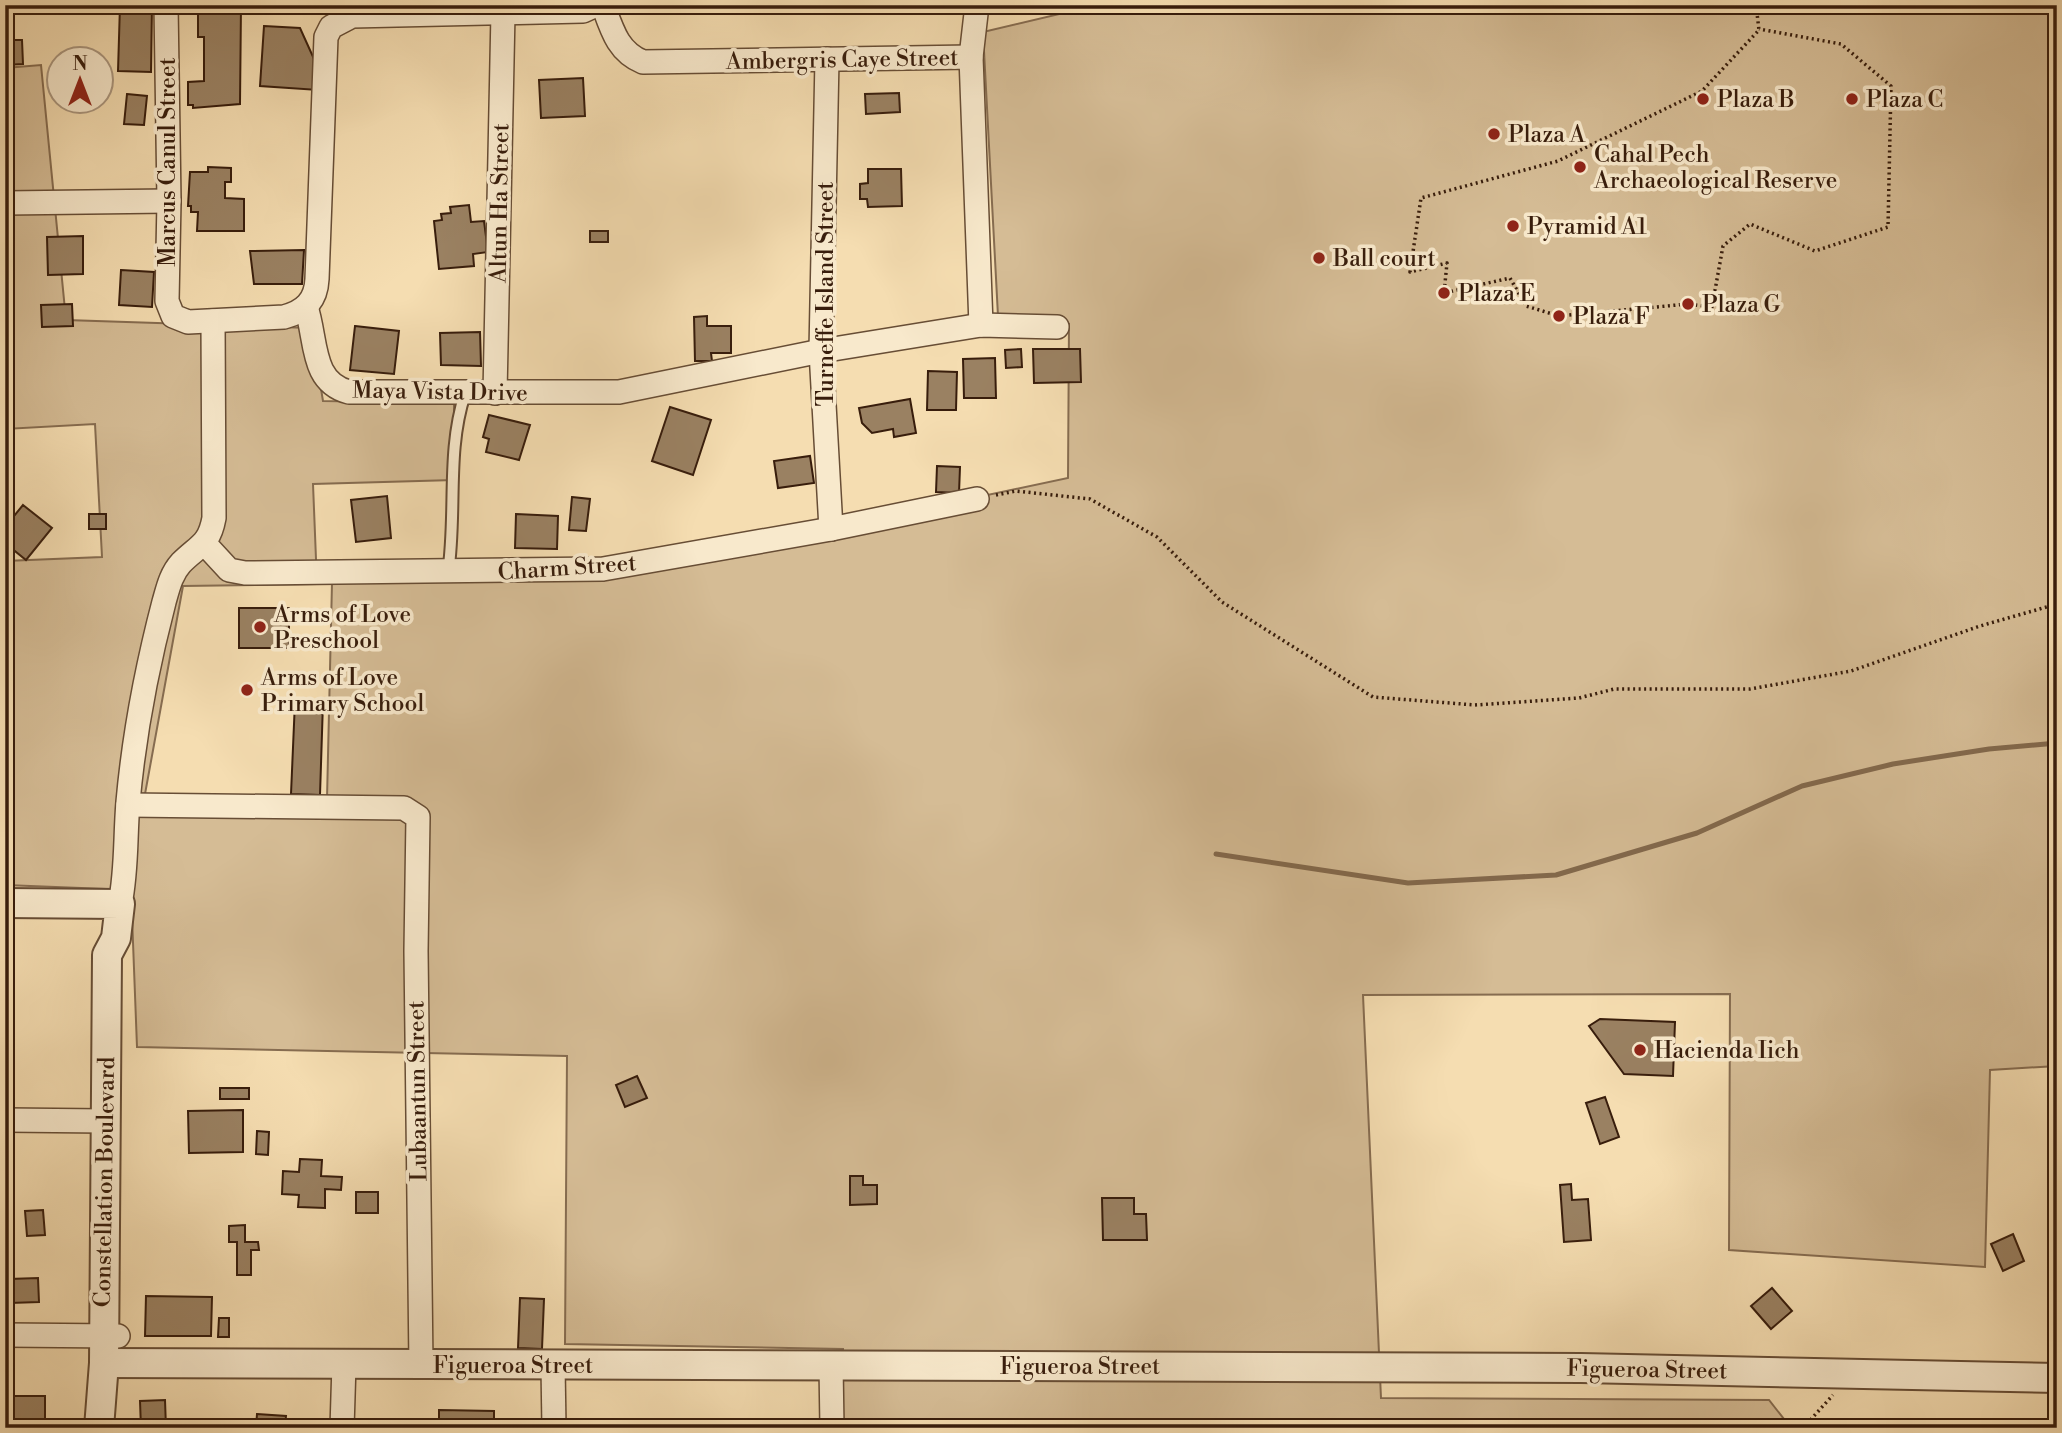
<svg xmlns="http://www.w3.org/2000/svg" width="2062" height="1433" viewBox="0 0 2062 1433" font-family="'Libre Bodoni',serif">
<style>
.green{fill:#d5bc95;stroke:#866c50;stroke-width:2}
.lines{fill:none;stroke-linecap:round;stroke-linejoin:round}
.stream{stroke:#83694d;stroke-width:5}
.building{fill:#9a8162;stroke:#381d0c;stroke-width:2}
.service-casing{stroke:#674d35;stroke-width:14}
.minor-casing{stroke:#674d35;stroke-width:26}
.tertiary-casing{stroke:#674d35;stroke-width:32}
.path{stroke:#381d0c;stroke-width:3.5;stroke-dasharray:2 3.5;stroke-linecap:butt}
.service{stroke:#f8e9cc;stroke-width:10}
.minor{stroke:#f8e9cc;stroke-width:23}
.tertiary{stroke:#f8e9cc;stroke-width:28}
.poi-dot{fill:#8f2418;stroke:#f8e9cc;stroke-width:2.5}
.labels{text-anchor:middle;stroke-width:7;stroke-linejoin:round;paint-order:stroke}
.street-label{font-size:23px;fill:#381d0c;stroke:#f8e9cc}
.poi-label{font-size:23px;fill:#381d0c;stroke:#f8e9cc;text-anchor:start}
</style>
<rect width="100%" height="100%" fill="#f5ddb1"/>
<filter id="stains"><feTurbulence type="fractalNoise" baseFrequency=".00286" numOctaves="4"/><feColorMatrix values="0 0 0 0 .2 0 0 0 0 .09 0 0 0 0 .02 0 0 0 .5 -.17"/></filter>
<radialGradient id="worn" r=".72"><stop offset=".6" stop-color="#630" stop-opacity="0"/><stop offset="1" stop-color="#630" stop-opacity=".3"/></radialGradient>
<path class="green" d="M1069 5H2057V1066L1990 1070 1985 1267 1729 1250 1730 994 1363 995 1381 1398 1769 1400 1791 1428H843V1349L565 1344 567 1056 137 1047 131 890 5 885V561L102 557 95 424 5 429V68L41 65 66 320 311 328 323 401 454 403V480L313 484 317 584 183 586 145 794 327 799 332 583 590 579 1068 478 1069 324 998 316 983 32 1068 12Z"/>
<g class="lines">
<path class="stream" d="M1216 854 1408 883 1556 875 1697 833 1802 786 1893 764 1989 749 2057 743"/>
</g>
<g class="building">
<path d="M120 5H152L151 72 118 71Z"/>
<path d="M210 5H241L240 104 193 108V105H188V82L204 81V37H198V11Z"/>
<path d="M1031 5H1057V10L1031 11Z"/>
<path d="M264 26 300 28 319 70 318 90 260 86Z"/>
<path d="M5 28H14V40H22L23 64 5 65Z"/>
<path d="M583 78 585 116 541 118 539 80Z"/>
<path d="M899 93 900 112 866 114 865 94Z"/>
<path d="M127 94 147 96 144 125 124 124Z"/>
<path d="M208 167 231 168V182H225V198L244 199V231H197L198 212H191V206H188L190 172H208Z"/>
<path d="M868 169H901L902 206 868 207 867 199H860V184L868 183Z"/>
<path d="M469 205 471 222 484 221 488 252 473 254 474 266 439 269 434 221 442 220 441 214 451 213 450 207Z"/>
<rect x="590" y="231" width="18" height="11"/>
<path d="M83 236V274L48 275 47 237Z"/>
<path d="M304 250 302 284H254L250 251Z"/>
<path d="M121 270 154 272 152 307 119 305Z"/>
<path d="M72 304 73 326 42 327 41 305Z"/>
<path d="M707 316V326H731V353H711L712 361H695L694 317Z"/>
<path d="M355 326 399 331 394 374 350 370Z"/>
<path d="M480 332 481 366 441 365 440 333Z"/>
<path d="M1021 349 1022 367 1006 368 1005 350Z"/>
<path d="M1033 349H1080L1081 382 1034 383Z"/>
<path d="M995 358 996 398H964L963 359Z"/>
<path d="M928 371 957 372 956 410H927Z"/>
<path d="M910 399 916 433 894 437 893 429 872 433 862 423 859 408Z"/>
<path d="M670 407 711 420 693 475 652 461Z"/>
<path d="M489 415 530 425 519 460 486 452 489 439 483 437Z"/>
<path d="M810 456 814 483 778 488 774 461Z"/>
<path d="M937 466 960 467 959 493 936 492Z"/>
<path d="M387 496 391 538 356 542 351 500Z"/>
<path d="M572 497 590 499 586 531 569 530Z"/>
<path d="M23 505 52 528 26 560 5 543V527Z"/>
<rect x="89" y="514" width="17" height="15"/>
<path d="M516 514 558 516 557 549 515 548Z"/>
<rect x="239" y="608" width="50" height="40"/>
<path d="M295 701 323 702 320 795 291 794Z"/>
<path d="M1600 1019 1675 1022 1673 1076 1624 1074 1589 1026Z"/>
<path d="M637 1076 647 1098 625 1107 616 1085Z"/>
<rect x="220" y="1088" width="29" height="11"/>
<path d="M1605 1097 1619 1137 1600 1144 1586 1103Z"/>
<path d="M243 1110V1152L189 1153 188 1111Z"/>
<path d="M257 1131 269 1132 268 1155 256 1154Z"/>
<path d="M300 1159 322 1160 321 1176 342 1177 341 1190 325 1189V1208L298 1207 299 1195 282 1194 283 1171 299 1172Z"/>
<path d="M850 1176H863V1185H877V1204L850 1205Z"/>
<path d="M1571 1184 1572 1200 1588 1199 1591 1240 1564 1242 1560 1185Z"/>
<rect x="356" y="1192" width="22" height="21"/>
<path d="M1102 1198H1134V1214H1146L1147 1240H1103Z"/>
<path d="M43 1210 45 1235 27 1236 25 1211Z"/>
<path d="M245 1225V1242H258L259 1250H251V1275H237V1242H229V1226Z"/>
<path d="M2013 1234 2024 1261 2003 1271 1991 1244Z"/>
<path d="M38 1278 39 1302 10 1303 9 1279Z"/>
<path d="M1772 1288 1792 1311 1771 1329 1751 1306Z"/>
<path d="M146 1296 212 1297 211 1336H145Z"/>
<path d="M520 1298 544 1299 542 1349 518 1348Z"/>
<path d="M219 1318H229V1337H218Z"/>
<rect x="5" y="1396" width="40" height="32"/>
<path d="M165 1400 166 1428H141L140 1401Z"/>
<path d="M439 1410 494 1411V1428H439Z"/>
<path d="M257 1414 286 1416 285 1426 312 1428H256Z"/>
</g>
<g class="lines">
<defs>
<path id="service" d="M448 573C457 514 446 451 465 394"/>
<g id="minor">
<path d="M166 5 169 201 167 301 173 316 188 322 284 317C304 312 316 301 317 279L326 37 331 27 352 16 583 11 596 5"/>
<path d="M603 5C612 30 618 52 643 62L971 57 981 325"/>
<path d="M971 57 977 5"/>
<path d="M827 59 821 351 831 529"/>
<path d="M5 203 169 201"/>
<path d="M306 307C317 339 310 382 349 392H619L821 351 981 325 1057 327"/>
<path d="M495 393 503 13"/>
<path d="M205 544 229 570 245 573 603 569 831 529 977 499"/>
<path d="M128 805 404 808 418 817 416 951 421 1365"/>
<path d="M120 904C127 870 125 837 128 802 134 735 147 667 164 602 168 588 171 574 181 563 199 545 209 545 214 518L213 321"/>
<path d="M5 1120 105 1121"/>
<path d="M5 1335 118 1336"/>
<path d="M831 1365 832 1428"/>
<path d="M553 1366 554 1428"/>
<path d="M342 1428 344 1364"/>
</g>
<g id="tertiary">
<path d="M5 903 120 904 116 938 107 955 104 1363 99 1428"/>
<path d="M104 1363 1581 1368 2057 1378"/>
</g>
</defs>
<use href="#service" class="service-casing"/>
<use href="#minor" class="minor-casing"/>
<use href="#tertiary" class="tertiary-casing"/>
<g class="path">
<path d="M1756 5 1759 30 1702 91 1558 161 1421 198 1410 272 1447 263 1444 293 1510 278 1526 306 1559 316 1688 304 1712 307 1723 246 1750 224 1815 251 1888 227 1891 86 1841 44 1759 29"/>
<path d="M996 495 1016 491 1090 499 1157 537 1222 602 1373 697 1475 705 1579 698 1614 689H1750L1851 671 1980 626 2057 604"/>
<path d="M1803 1428 1833 1395"/>
</g>
<use href="#service" class="service"/>
<use href="#minor" class="minor"/>
<use href="#tertiary" class="tertiary"/>
</g>
<g class="poi-dot">
<circle cx="1703" cy="99" r="7"/>
<circle cx="1852" cy="99" r="7"/>
<circle cx="1494" cy="134" r="7"/>
<circle cx="1580" cy="167" r="7"/>
<circle cx="1513" cy="226" r="7"/>
<circle cx="1319" cy="258" r="7"/>
<circle cx="1444" cy="293" r="7"/>
<circle cx="1688" cy="304" r="7"/>
<circle cx="1559" cy="316" r="7"/>
<circle cx="260" cy="627" r="7"/>
<circle cx="247" cy="690" r="7"/>
<circle cx="1640" cy="1050" r="7"/>
</g>
<g class="labels">
<g class="street-label">
<text transform="translate(842 59) rotate(-1)" y="8">Ambergris Caye Street</text>
<text transform="translate(167 162) rotate(-90)" y="8">Marcus Canul Street</text>
<text transform="translate(499 203) rotate(-89)" y="8">Altun Ha Street</text>
<text transform="translate(825 294) rotate(-90)" y="8">Turneffe Island Street</text>
<text transform="translate(440 391) rotate(1)" y="8">Maya Vista Drive</text>
<text transform="translate(567 567) rotate(-4)" y="8">Charm Street</text>
<text transform="translate(417 1091) rotate(-91)" y="8">Lubaantun Street</text>
<text transform="translate(104 1182) rotate(-89)" y="8">Constellation Boulevard</text>
<text x="513" y="1373">Figueroa Street</text>
<text x="1080" y="1374">Figueroa Street</text>
<text transform="translate(1647 1369) rotate(1)" y="8">Figueroa Street</text>
</g>
<g class="poi-label">
<text x="1717" y="107">Plaza B</text>
<text x="1866" y="107">Plaza C</text>
<text x="1508" y="142">Plaza A</text>
<text x="1594" y="162">Cahal Pech<tspan x="1594" dy="26">Archaeological Reserve</tspan></text>
<text x="1527" y="234">Pyramid A1</text>
<text x="1333" y="266">Ball court</text>
<text x="1458" y="301">Plaza E</text>
<text x="1702" y="312">Plaza G</text>
<text x="1573" y="324">Plaza F</text>
<text x="274" y="622">Arms of Love<tspan x="274" dy="26">Preschool</tspan></text>
<text x="261" y="685">Arms of Love<tspan x="261" dy="26">Primary School</tspan></text>
<text x="1654" y="1058">Hacienda Iich</text>
</g>
</g>
<rect width="2062" height="1433" fill="none" stroke="#f5ddb1" stroke-width="28"/>
<rect x="7" y="7" width="2048" height="1419" fill="none" stroke="#381d0c" stroke-width="3.5"/>
<rect x="14" y="14" width="2034" height="1405" fill="none" stroke="#381d0c" stroke-width="2"/>
<g transform="translate(80 80)"><circle r="33" fill="#f8e9cc" stroke="#ab977f" stroke-width="2"/>
<path d="M0-5L12 26L0 18L-12 26Z" fill="#8f2418"/>
<text y="-10" font-size="19" font-weight="bold" text-anchor="middle" fill="#381d0c">N</text>
</g>
<rect width="100%" height="100%" filter="url(#stains)"/>
<rect width="100%" height="100%" fill="url(#worn)"/>
</svg>
